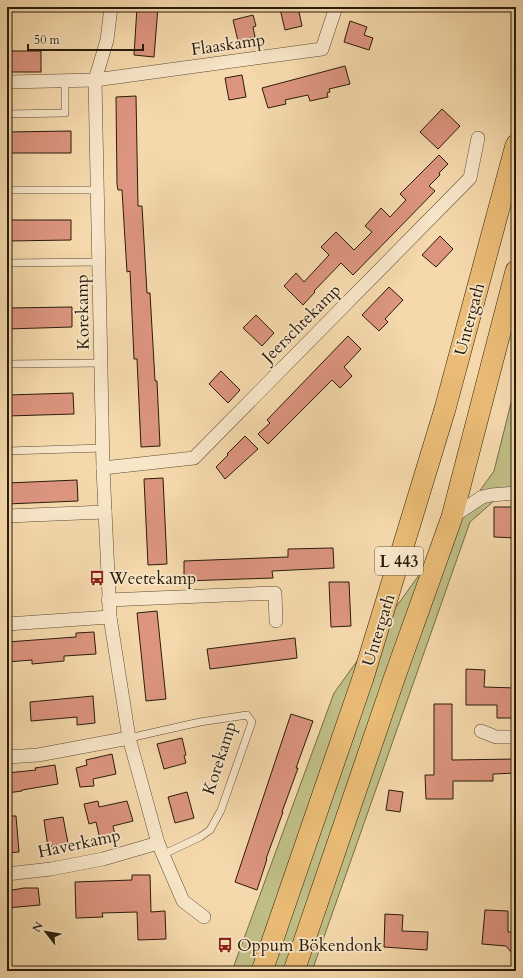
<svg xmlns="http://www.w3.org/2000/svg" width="523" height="978" viewBox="0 0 523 978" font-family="Cardo,serif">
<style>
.green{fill:#c0be86;stroke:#746d48}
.building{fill:#dd957f;stroke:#291c0a}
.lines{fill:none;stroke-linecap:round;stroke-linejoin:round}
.service-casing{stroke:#5c4b32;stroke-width:8}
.minor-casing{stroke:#5c4b32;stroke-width:14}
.primary-casing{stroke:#291c0a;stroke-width:22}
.service{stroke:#f8e6c9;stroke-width:7}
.minor{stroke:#f8e6c9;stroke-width:13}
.primary{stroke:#eabc76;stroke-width:21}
.labels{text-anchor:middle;stroke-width:3.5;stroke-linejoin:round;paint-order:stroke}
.shield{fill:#f8e6c9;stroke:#675943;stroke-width:1}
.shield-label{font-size:16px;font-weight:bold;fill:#291c0a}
.street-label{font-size:17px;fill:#291c0a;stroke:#f8e6c9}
.poi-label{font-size:17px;fill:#291c0a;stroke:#f8e6c9;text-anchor:start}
</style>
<rect width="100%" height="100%" fill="#f5d9ac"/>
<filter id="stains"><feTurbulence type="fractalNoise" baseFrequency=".005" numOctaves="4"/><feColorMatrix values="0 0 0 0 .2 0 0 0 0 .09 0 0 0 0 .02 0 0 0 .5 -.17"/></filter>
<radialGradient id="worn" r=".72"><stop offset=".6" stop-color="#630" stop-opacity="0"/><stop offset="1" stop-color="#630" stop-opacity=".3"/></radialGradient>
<path class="green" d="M516 383V483L495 500 470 522 312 971H232L334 693 494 471Z"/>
<g class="building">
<path d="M137 7H158L154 57 134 55Z"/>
<path d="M289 7H298L302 26 285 30 280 9Z"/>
<path d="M253 15 256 26 253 27 255 37 238 41 233 20Z"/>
<path d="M350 21 367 27 364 35 373 38 369 50 344 42Z"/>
<rect x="7" y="51" width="34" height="21"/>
<path d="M345 66 350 84 329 89 330 92 327 93 328 97 310 101 308 95 285 100 286 104 268 108 262 88Z"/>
<path d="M242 75 246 97 229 100 225 78Z"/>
<path d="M136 96 138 206H142L147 293H150L155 381H157L160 446 141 447 137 359H134L130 271 127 272 122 190H118L117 184 116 97Z"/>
<path d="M442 109 460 126 438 149 420 132Z"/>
<path d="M71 131V153H7V132Z"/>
<path d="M439 155 448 164 439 173 440 175 429 186 435 191 353 275 341 263 314 291 315 292 303 305 284 286 296 273 304 282 329 255 321 247 336 232 354 250 372 232 365 226 381 208 390 217 406 200 400 194Z"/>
<path d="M7 220H71V240L7 241Z"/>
<path d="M440 236 453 249 436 267 422 255Z"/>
<path d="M389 287 403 300 385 319 388 322 379 331 362 315Z"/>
<path d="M72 307V327L7 329V308Z"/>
<path d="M256 315 274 333 262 346 243 328Z"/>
<path d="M348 336 361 349 344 367 352 376 340 388 332 380 268 444 258 434 270 423 267 420Z"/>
<path d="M221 371 240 390 228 403 209 384Z"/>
<path d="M73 393 74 414 7 416V395Z"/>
<path d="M245 436 258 449 225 479 216 467 228 455 227 454Z"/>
<path d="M163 478 167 564 148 565 144 479Z"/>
<path d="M77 480 78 501 7 504V483Z"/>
<path d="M494 507H516V538L494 537Z"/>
<path d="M333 548 334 568 272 571 273 578 184 581V561L288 557V549Z"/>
<path d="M329 582H349L351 626 331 627Z"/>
<path d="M157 611 166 699 146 701 137 613Z"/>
<path d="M94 632 96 654 64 656V661L32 664V660L7 662V642L76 637V633Z"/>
<path d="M295 638 297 658 210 669 207 649Z"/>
<path d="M466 669 485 670 484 687 516 688V718H497V705H466Z"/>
<path d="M93 696 95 723 77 725V717L31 721 30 702Z"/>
<path d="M434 704H452V760L516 759V773L493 774V781H453V799H426L425 775H434Z"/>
<path d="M291 714 313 721 296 768H298L282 812H283L266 859H267L257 890 235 882Z"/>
<path d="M182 738 186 755 184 756 186 763 164 769 157 744Z"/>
<path d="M112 754 116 774 93 779 94 786 80 787 76 768 87 765 86 760Z"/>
<path d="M55 765 58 784 22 790V791L7 793V773L36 770 35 768Z"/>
<path d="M389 790 403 792 400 812 386 810Z"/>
<path d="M187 792 194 818 175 823 168 797Z"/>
<path d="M98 801 99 807 127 801 133 821 113 826 115 836 100 839 96 822 89 824 84 804Z"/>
<path d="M7 816H16L19 852 7 853Z"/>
<path d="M63 817 68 843 48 847 44 820Z"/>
<path d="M132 875H150L151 912 165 911 166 939 138 940 137 912 102 913 103 917 76 918 75 882 132 880Z"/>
<path d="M24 888H38L40 905 7 908V891Z"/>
<path d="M485 910 508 911V932H516V958L506 946 482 944Z"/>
<path d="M385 914 403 915 402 931 428 932 427 950 384 947Z"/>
</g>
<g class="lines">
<defs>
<g id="service">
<path d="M7 114 65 113V81"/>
<path d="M7 190H97"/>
<path d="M7 263 99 262"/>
<path d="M7 364 101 363"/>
<path d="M7 451 103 448"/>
<path d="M129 738 200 722 247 715 252 722 221 810 210 830 200 837 162 855"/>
</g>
<g id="minor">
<path d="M111 7 107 40 95 80 103 468 110 617 129 738 158 843 183 901 204 917"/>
<path d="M7 82 95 80 322 49 336 7"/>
<path d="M103 468 194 458 470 178 478 138"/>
<path d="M7 516 105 512"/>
<path d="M452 517 482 497 491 495 516 493"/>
<path d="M108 600 275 593 276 621"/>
<path d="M7 624 110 617"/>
<path d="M481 731 496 737H516"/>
<path d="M7 757 38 755 129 738"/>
<path d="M7 874 51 869 103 859 158 843"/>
</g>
<g id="primary">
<path d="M262 971 363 678 445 409 516 145"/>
<path d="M294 971 395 676 452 517 516 271"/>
</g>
</defs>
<use href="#service" class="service-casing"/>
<use href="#minor" class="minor-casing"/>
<use href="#primary" class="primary-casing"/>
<use href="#service" class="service"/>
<use href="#minor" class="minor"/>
<use href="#primary" class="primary"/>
</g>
<defs>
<symbol id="bus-bare" viewBox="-9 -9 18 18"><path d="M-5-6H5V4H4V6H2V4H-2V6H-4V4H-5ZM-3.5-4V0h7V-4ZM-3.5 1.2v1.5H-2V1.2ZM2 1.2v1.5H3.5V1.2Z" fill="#8f2418" stroke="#f8e6c9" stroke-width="2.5" paint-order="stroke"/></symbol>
</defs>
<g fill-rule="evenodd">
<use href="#bus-bare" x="86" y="567" width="22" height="22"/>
<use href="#bus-bare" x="214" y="934" width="22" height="22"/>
</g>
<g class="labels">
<rect class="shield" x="375" y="547" width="48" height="28" rx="3"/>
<g class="shield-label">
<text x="399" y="567">L 443</text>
</g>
<g class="street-label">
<text transform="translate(228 44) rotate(-8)" y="6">Flaaskamp</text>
<text transform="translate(82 312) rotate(-91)" y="6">Korekamp</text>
<text transform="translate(469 319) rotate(-75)" y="6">Untergath</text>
<text transform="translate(301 323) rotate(-45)" y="6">Jeerschtekamp</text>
<text transform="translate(378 630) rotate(-73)" y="6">Untergath</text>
<text transform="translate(219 758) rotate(-72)" y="6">Korekamp</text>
<text transform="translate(79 843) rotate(-12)" y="6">Haverkamp</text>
</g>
<g class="poi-label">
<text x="109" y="584">Weetekamp</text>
<text x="237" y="951">Oppum Bökendonk</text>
</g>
</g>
<rect width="523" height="978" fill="none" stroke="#f5d9ac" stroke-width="24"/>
<rect x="8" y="8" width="507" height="962" fill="none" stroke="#291c0a" stroke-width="2"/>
<rect x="12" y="12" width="499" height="954" fill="none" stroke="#291c0a"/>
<g transform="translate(46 932) rotate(301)" stroke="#f8e6c9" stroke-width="3" paint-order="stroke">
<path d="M0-3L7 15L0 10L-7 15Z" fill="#291c0a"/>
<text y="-6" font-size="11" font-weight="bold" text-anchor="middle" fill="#291c0a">N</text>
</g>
<path d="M28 44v6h115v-6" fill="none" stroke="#291c0a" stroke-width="2"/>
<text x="34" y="44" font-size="12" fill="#291c0a" stroke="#f8e6c9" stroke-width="3" paint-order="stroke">50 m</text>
<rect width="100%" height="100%" filter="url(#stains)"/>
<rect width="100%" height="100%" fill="url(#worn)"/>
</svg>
